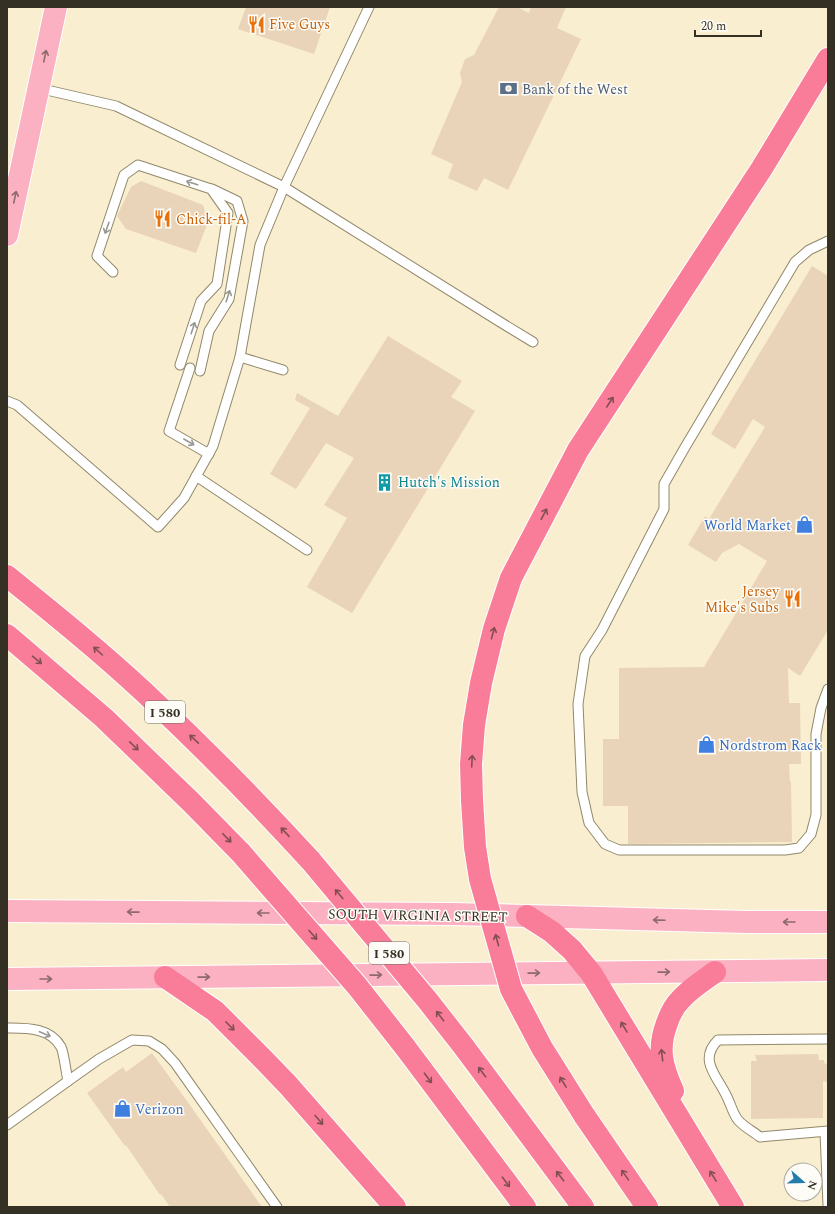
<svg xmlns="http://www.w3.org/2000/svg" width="835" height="1214" viewBox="0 0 835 1214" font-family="Spectral,serif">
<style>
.building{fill:#e9d4b9}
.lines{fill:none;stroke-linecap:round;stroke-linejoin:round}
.lane-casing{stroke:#91886b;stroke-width:11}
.primary-casing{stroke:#fff;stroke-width:24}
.highway-casing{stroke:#fff;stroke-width:24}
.lane{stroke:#fff;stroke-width:9}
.primary{stroke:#fbb1c2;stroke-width:22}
.highway{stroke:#f97d99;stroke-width:22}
.highway-bridge-casing{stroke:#fff;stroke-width:24;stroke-linecap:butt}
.highway-bridge{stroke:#f97d99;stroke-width:22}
.oneway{stroke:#8e6a6b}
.oneway2{stroke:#9a9892}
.oneway3{stroke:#834f53}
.labels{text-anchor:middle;stroke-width:3;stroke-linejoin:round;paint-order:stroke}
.shield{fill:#fefcf6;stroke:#716d63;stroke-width:1}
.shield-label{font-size:13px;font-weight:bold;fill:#343024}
.food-label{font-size:14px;fill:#c56008;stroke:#fefcf6;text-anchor:start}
.service-label{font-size:14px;fill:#4e5e75;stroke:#fefcf6;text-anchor:start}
.culture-label{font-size:14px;fill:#0d838f;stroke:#fefcf6;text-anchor:start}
.shop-label{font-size:14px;fill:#366cbe;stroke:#fefcf6;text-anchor:start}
.street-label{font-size:14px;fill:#343024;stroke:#fefcf6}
</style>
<rect width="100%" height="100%" fill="#f9eecf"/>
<g class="building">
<path d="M246 7H330L314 54 238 29Z"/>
<path d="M499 7H517L529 13 531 7H566L557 28 581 39 508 190 484 178 477 191 448 178 453 164 431 154 462 82 460 73 465 59 474 55Z"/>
<path d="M141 181 203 205 208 222 196 253 126 229 117 216 131 187Z"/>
<path d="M812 266 828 276V630L800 676 788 668 789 703H800L801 764H789L790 782H791L792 842 628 844V806H603V739H619V668L704 667 767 561 739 544 722 553 716 562 688 545 705 516 709 519 765 427 753 419 735 449 711 434Z"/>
<path d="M388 336 462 381 451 397 475 411 352 613 307 587 347 518 324 505 354 458 326 443 296 489 270 474 310 408 295 400 297 393 338 416Z"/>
<path d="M152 1053 187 1101 262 1207H170L161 1194 160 1195 126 1145 125 1146 87 1093 123 1067 126 1072Z"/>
<path d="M818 1054 819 1060H824V1063L828 1065V1082L823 1081V1118L751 1119V1061H757L755 1055Z"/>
</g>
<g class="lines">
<defs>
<g id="lane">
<path d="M38 88 116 106 284 187 505 325 533 342"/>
<path d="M828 241 809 250 795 262 684 449 664 484V509L602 630 585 656 578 704 582 792 589 823 605 844 619 850H785L799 848 811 834 816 815V734L821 708 828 689"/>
<path d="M113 272 97 256 124 175 138 165 211 189 228 213 217 284 201 301 180 365"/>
<path d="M240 357 283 370"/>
<path d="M190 368 169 431 209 454"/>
<path d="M200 371 209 331 229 299 243 221 237 201 212 189"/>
<path d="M7 401 17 405 158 527 184 498 213 446 240 357 260 245 284 187 369 7"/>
<path d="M196 476 307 550"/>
<path d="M7 1028C26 1028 50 1027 61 1047 64 1053 66 1072 68 1081L7 1125"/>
<path d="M828 1039 718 1040C698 1060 717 1076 726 1095 730 1102 733 1114 738 1120 744 1127 754 1132 760 1137L828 1131"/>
<path d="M68 1081 99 1059 132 1040 149 1041 162 1049 175 1063 277 1207"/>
<path d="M825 1132 828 1205"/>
</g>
<g id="primary">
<path d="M7 235 56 7"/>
<path d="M7 911 453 914 746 922H828"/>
<path d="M7 979 828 970"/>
</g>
<g id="highway">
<path d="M7 576C54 614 101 652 145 693 203 747 258 803 311 861"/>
<path d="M7 635 104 718 192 803 241 853"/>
<path d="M472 800 471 764 474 725 481 683 494 629 511 578 578 450 762 168 828 59"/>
<path d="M527 916 552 932 572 950 591 973 733 1207"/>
<path d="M165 977 215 1011 260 1056 288 1085 395 1207"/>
<path d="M405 1047 525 1207"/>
<path d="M464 1047 583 1207"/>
<path d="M673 1091C662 1066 657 1049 667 1023 670 1014 675 1005 681 999 691 988 704 980 715 972"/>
<path d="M584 1115 647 1207"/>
</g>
</defs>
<use href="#lane" class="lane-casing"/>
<use href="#primary" class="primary-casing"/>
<use href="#highway" class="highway-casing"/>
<use href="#lane" class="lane"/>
<use href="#primary" class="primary"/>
<use href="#highway" class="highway"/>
<defs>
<g id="highway-bridge">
<path d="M472 800 475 847 480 879 511 989 542 1048 584 1115"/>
<path d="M241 853 357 986 405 1047"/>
<path d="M311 861 428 1001 464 1047"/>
</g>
</defs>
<use href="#highway-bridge" class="highway-bridge-casing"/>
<use href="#highway-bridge" class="highway-bridge"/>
</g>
<defs><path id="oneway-shaft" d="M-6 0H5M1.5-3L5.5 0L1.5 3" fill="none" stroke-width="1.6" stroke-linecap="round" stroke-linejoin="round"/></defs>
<g class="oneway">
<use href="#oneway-shaft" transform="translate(45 56) rotate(-78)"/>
<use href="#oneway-shaft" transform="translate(15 197) rotate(-78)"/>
<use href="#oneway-shaft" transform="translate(133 912) rotate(-179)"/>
<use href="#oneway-shaft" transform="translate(263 913) rotate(-180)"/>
<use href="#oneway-shaft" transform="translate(659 920) rotate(-178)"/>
<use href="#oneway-shaft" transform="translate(789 922) rotate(180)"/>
<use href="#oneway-shaft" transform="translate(664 972) rotate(-1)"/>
<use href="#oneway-shaft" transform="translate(534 973) rotate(-1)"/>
<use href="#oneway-shaft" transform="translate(376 975) rotate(-1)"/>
<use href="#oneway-shaft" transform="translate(204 977) rotate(-1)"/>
<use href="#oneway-shaft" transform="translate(46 979)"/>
</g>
<g class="oneway2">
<use href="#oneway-shaft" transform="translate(192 183) rotate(-162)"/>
<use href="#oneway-shaft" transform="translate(107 228) rotate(109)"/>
<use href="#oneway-shaft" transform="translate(228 296) rotate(-72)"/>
<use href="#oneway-shaft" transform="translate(193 328) rotate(-72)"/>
<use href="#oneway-shaft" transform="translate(189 442) rotate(30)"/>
<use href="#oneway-shaft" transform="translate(45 1034) rotate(23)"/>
</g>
<g class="oneway3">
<use href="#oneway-shaft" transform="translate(610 402) rotate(-57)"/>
<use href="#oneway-shaft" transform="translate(544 514) rotate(-62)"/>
<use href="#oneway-shaft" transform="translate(493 633) rotate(-75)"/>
<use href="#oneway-shaft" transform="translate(98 651) rotate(-138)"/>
<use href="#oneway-shaft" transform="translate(37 660) rotate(40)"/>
<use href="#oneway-shaft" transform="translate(194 739) rotate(-137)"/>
<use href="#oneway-shaft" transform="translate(134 746) rotate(44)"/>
<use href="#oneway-shaft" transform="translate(472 761) rotate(-87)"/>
<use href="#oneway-shaft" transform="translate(285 832) rotate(-133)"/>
<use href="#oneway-shaft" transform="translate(227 838) rotate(46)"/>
<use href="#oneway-shaft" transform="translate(339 894) rotate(-130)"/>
<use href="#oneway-shaft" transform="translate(313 935) rotate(49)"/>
<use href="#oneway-shaft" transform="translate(497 940) rotate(-105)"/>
<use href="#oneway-shaft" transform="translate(440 1016) rotate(-127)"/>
<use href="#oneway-shaft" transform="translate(230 1026) rotate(45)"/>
<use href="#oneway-shaft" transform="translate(624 1027) rotate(-121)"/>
<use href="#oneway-shaft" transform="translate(662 1055) rotate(-97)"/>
<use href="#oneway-shaft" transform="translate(482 1072) rotate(-127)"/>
<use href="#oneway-shaft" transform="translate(428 1078) rotate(53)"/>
<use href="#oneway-shaft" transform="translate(563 1082) rotate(-122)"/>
<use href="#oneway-shaft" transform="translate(319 1120) rotate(49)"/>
<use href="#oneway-shaft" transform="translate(625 1175) rotate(-125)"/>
<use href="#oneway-shaft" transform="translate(560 1176) rotate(-127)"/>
<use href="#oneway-shaft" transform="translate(713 1176) rotate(-122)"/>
<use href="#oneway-shaft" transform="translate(506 1182) rotate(53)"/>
</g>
<defs>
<symbol id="restaurant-bare" viewBox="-9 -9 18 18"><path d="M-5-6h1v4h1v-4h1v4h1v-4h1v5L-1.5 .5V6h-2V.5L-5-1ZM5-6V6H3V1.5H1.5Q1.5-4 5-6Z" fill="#e8710a" stroke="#fefcf6" stroke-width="2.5" paint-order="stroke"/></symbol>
<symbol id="bank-bare" viewBox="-9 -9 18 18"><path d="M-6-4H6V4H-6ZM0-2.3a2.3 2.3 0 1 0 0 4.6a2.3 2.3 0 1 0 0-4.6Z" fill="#5c6f8a" stroke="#fefcf6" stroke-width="2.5" paint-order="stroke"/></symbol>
<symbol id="building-bare" viewBox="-9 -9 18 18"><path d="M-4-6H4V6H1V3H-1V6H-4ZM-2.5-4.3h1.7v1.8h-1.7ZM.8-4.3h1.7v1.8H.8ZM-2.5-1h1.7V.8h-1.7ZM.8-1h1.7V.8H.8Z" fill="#0f9aa8" stroke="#fefcf6" stroke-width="2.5" paint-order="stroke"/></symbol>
<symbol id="shop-bare" viewBox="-9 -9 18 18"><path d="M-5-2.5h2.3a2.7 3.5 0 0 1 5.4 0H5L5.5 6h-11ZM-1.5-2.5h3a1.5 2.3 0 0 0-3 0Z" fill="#3f7fe0" stroke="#fefcf6" stroke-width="2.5" paint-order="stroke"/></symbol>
</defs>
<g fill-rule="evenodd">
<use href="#restaurant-bare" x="244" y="12" width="25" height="25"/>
<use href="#bank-bare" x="496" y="76" width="25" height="25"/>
<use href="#restaurant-bare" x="150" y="206" width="25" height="25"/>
<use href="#building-bare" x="372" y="470" width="25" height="25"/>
<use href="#shop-bare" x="792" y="512" width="25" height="25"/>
<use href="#restaurant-bare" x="780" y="586" width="25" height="25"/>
<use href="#shop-bare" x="694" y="732" width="25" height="25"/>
<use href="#shop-bare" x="110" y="1096" width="25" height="25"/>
</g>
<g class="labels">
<g class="shield">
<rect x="145" y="701" width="40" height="22" rx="3"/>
<rect x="369" y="942" width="40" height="22" rx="3"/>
</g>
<g class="shield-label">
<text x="165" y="717">I 580</text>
<text x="389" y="958">I 580</text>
</g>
<g class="food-label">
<text x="269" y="29">Five Guys</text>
<text x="176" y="224">Chick-fil-A</text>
<text x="779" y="596" text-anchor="end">Jersey<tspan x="779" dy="16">Mike's Subs</tspan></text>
</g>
<g class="service-label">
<text x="522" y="94">Bank of the West</text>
</g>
<g class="culture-label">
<text x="398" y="487">Hutch's Mission</text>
</g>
<g class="shop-label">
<text x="791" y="530" text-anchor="end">World Market</text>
<text x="719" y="750">Nordstrom Rack</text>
<text x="135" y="1114">Verizon</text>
</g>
<g class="street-label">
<text transform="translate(418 915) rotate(1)" y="5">SOUTH VIRGINIA STREET</text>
</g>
</g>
<rect width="835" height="1214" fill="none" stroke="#343024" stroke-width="16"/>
<g transform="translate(803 1182) rotate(110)"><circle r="19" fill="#fefcf6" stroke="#adaaa2"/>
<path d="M0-3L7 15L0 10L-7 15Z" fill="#247cab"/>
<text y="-6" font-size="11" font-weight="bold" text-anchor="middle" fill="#343024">N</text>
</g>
<path d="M695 30v6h66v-6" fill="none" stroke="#343024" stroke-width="2"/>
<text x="701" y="30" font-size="12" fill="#343024" stroke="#fefcf6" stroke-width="3" paint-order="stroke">20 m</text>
</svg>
